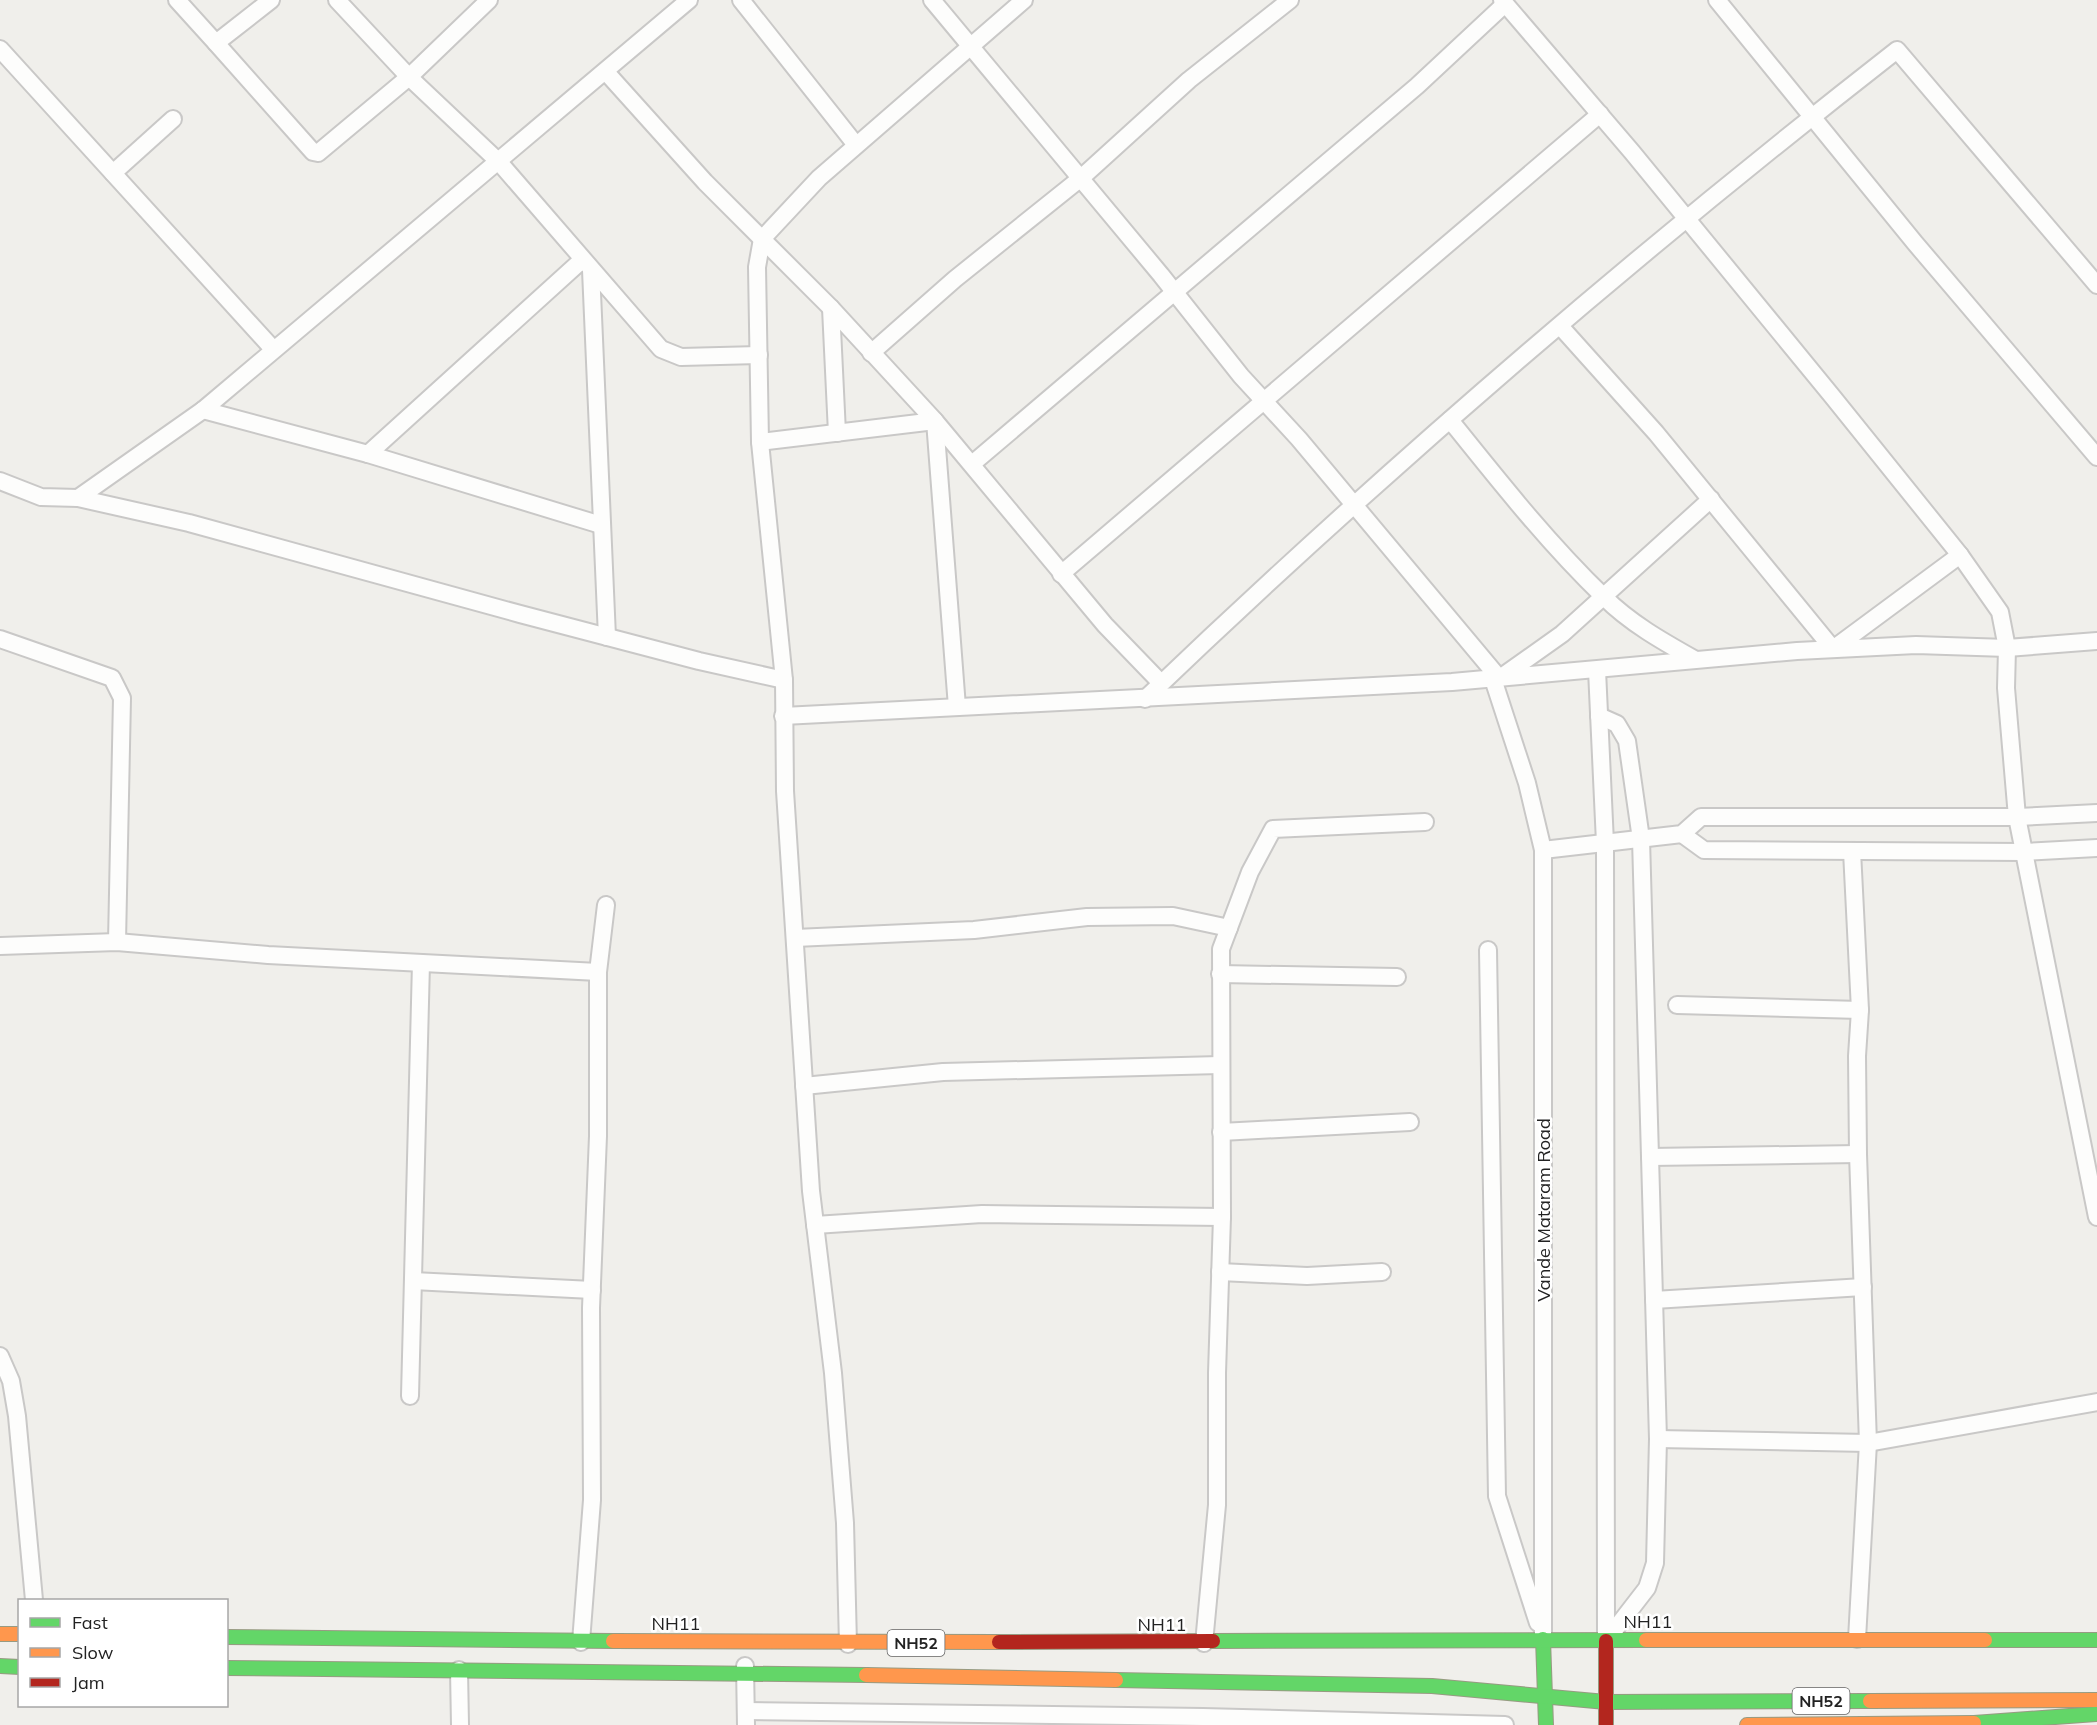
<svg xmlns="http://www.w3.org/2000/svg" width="2097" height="1725" viewBox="0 0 2097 1725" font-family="Mulish,sans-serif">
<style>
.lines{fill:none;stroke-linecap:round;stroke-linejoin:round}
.street-casing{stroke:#c9c8c7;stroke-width:20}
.fast-casing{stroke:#979b82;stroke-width:16}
.slow-casing{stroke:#979b82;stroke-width:16}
.jam-casing{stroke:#979b82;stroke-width:16}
.street{stroke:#fdfdfc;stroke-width:16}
.fast{stroke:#63d668;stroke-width:14}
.slow{stroke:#ff974d;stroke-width:14}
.jam{stroke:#b3261e;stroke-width:14}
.labels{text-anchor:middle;stroke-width:5;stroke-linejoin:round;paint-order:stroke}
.shield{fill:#fff;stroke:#646464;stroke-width:1.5}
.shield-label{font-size:16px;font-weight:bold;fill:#222}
.street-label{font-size:18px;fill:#222;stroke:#fff}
</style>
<rect width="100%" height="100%" fill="#f0efeb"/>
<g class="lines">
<defs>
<g id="street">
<path d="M177 0 216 43 271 0"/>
<path d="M337 0 409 77 499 162 661 349 681 357 759 355"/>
<path d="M741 0 856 145"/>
<path d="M932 0 1161 275 1241 376 1299 439 1499 678"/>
<path d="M1502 0 1632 152 1832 396 1960 555 2000 612 2007 648 2006 688 2017 817 2097 1217"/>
<path d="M1717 0 1915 243 2097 457"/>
<path d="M216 43 313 152 318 153 409 77 489 0"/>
<path d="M0 49 273 349"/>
<path d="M606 72 705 182 831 308 935 421 1105 625 1161 683"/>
<path d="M113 173 173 119"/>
<path d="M591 270 607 637"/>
<path d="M831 308 837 433"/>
<path d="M1560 326 1656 433 1833 649 1960 555"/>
<path d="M871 353 955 279 1081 178 1189 80 1290 0"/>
<path d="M203 410 368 454 582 260"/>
<path d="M1450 420C1499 481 1548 543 1604 597 1630 623 1662 641 1694 659"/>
<path d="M760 442 935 421 957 707"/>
<path d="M368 454 601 525"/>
<path d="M972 464 1417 86 1505 4"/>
<path d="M0 481 41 497 78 498 189 523 520 614 699 661 784 680"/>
<path d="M78 498 203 410 689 0"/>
<path d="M1061 574 1600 114"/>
<path d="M0 639 112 678 122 698 117 942"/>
<path d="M1597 670 1605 843 1606 1641"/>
<path d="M1500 678 1562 634 1711 499"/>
<path d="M1493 679 1527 783 1543 850V1639"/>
<path d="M1145 699C1384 470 1636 254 1897 50L2097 285"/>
<path d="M783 716 1452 682 1797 651 1916 645 2007 648 2097 641"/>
<path d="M1599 716 1617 724 1627 741 1641 839 1658 1439 1655 1563 1647 1588 1606 1641"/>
<path d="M1682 834 1704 850 2024 852 2097 848"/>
<path d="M1543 850 1682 834 1701 817H2017L2097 813"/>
<path d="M1852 851 1860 1010 1857 1056 1858 1154 1868 1443 1857 1639"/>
<path d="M795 938 974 930 1087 917 1173 916 1229 928"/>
<path d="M0 946 117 942 268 955 598 972"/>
<path d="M1488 950 1497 1496 1538 1623"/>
<path d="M1220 974 1397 977"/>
<path d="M1677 1005 1860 1010"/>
<path d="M804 1086 943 1072 1220 1065"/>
<path d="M1221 1132 1410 1122"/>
<path d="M1650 1157 1858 1154"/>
<path d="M815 1225 982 1214 1222 1217"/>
<path d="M1220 1272 1307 1276 1382 1272"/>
<path d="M413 1281 592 1290"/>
<path d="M1654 1300 1863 1287"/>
<path d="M0 1356 11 1381 17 1416 34 1600"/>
<path d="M410 1396 421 963"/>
<path d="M1658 1439 1868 1443 2097 1402"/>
<path d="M581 1642 592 1500 591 1308 598 1136V972L606 905"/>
<path d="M1204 1643 1217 1505V1373L1222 1217 1221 949 1250 872 1273 829 1425 822"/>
<path d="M848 1644 845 1523 833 1373 811 1191 785 791 784 680 760 442 757 267 762 239 819 178 1024 0"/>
<path d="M745 1666 746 1725"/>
<path d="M459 1670 460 1725"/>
<path d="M746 1711 1203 1717 1505 1725"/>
</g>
<g id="fast">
<path d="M226 1637 613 1641"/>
<path d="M1543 1639 1546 1725"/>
<path d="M1985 1640H2097"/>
<path d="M1213 1641 1646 1640"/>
<path d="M0 1666 20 1667"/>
<path d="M226 1668 866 1675"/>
<path d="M1116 1680 1432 1686 1606 1702 1870 1701"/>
<path d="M1974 1723 2096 1714"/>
</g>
<g id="slow">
<path d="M0 1634H20"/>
<path d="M1646 1640H1985"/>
<path d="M613 1641 999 1642"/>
<path d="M866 1675 1116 1680"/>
<path d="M1870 1701 2097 1700"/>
<path d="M1747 1725 1974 1723"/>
</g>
<g id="jam">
<path d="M1606 1641V1725"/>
<path d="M999 1642 1213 1641"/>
</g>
</defs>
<use href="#street" class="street-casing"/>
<use href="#fast" class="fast-casing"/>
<use href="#slow" class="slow-casing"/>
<use href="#jam" class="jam-casing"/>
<use href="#street" class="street"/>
<use href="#fast" class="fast"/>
<use href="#slow" class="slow"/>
<use href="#jam" class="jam"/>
</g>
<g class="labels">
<g class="shield">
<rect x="887.5" y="1630" width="57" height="26" rx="4.5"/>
<rect x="1792.5" y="1688" width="57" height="26" rx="4.5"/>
</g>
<g class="shield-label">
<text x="916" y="1649">NH52</text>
<text x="1821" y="1707">NH52</text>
</g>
<g class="street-label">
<text transform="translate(1544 1210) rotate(-90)" y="6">Vande Mataram Road</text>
<text x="1648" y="1628">NH11</text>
<text x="676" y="1630">NH11</text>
<text x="1162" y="1631">NH11</text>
</g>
</g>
<rect x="18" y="1599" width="210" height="108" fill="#ffffff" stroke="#a7a7a7" stroke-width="1.5"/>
<rect x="30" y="1618" width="30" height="9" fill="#63d668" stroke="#a7a7a7" stroke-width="1.5"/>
<text x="72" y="1629" font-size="18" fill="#222222">Fast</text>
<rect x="30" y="1648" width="30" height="9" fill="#ff974d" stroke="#a7a7a7" stroke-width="1.5"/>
<text x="72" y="1659" font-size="18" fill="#222222">Slow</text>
<rect x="30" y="1678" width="30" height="9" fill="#b3261e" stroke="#a7a7a7" stroke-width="1.5"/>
<text x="72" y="1689" font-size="18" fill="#222222">Jam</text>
</svg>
